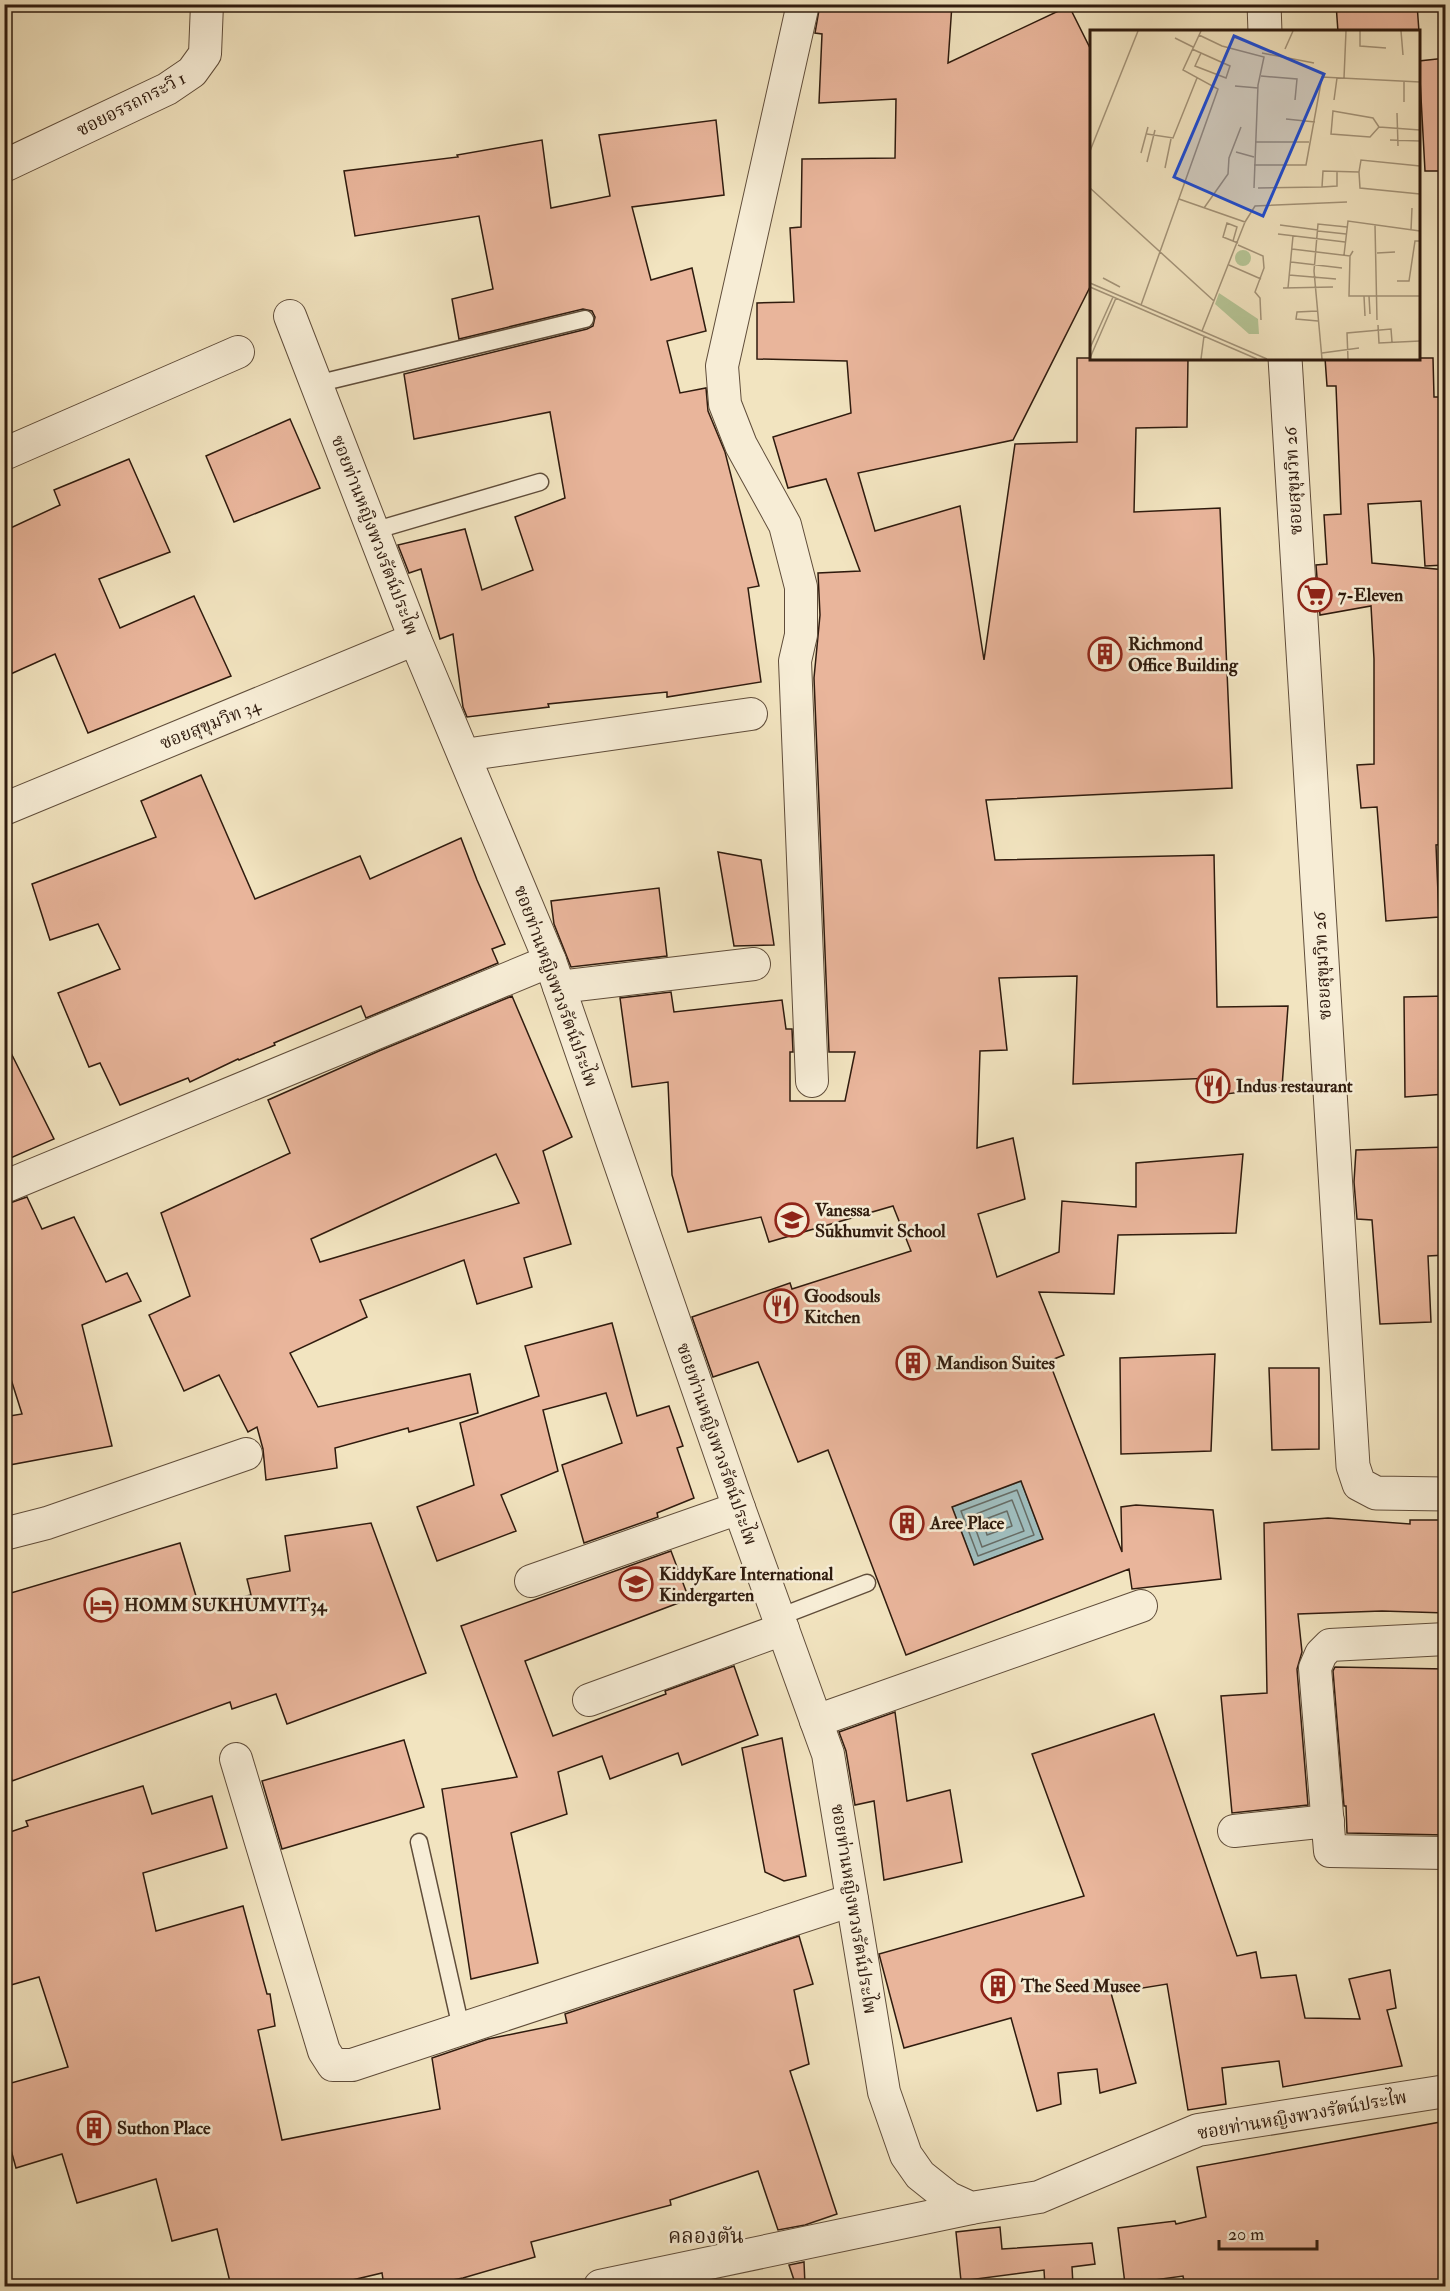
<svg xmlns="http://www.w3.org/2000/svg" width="1450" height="2291" viewBox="0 0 1450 2291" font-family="'IM FELL Double Pica','Noto Serif Thai',serif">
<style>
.water{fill:#9fbcbc;stroke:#727c76;stroke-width:1.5}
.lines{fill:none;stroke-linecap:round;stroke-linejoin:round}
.shore{stroke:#676c65;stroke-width:1.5}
.building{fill:#e9b59b;stroke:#2f1b0e;stroke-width:1.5;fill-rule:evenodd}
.service-casing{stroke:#604d3a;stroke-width:19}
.minor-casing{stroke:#604d3a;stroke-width:34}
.tertiary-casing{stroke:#604d3a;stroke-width:35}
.service{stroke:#f7edd6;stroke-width:16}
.minor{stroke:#f7edd6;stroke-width:32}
.tertiary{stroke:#f7edd6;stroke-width:33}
.labels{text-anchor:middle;stroke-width:5;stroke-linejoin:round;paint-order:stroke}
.street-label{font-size:18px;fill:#2f1b0e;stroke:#f7edd6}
.poi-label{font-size:18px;font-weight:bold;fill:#2f1b0e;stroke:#f7edd6;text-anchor:start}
.quarter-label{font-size:21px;fill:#2f1b0e;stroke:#f7edd6}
.inset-road{fill:none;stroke:#a49479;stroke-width:1.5}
.view{fill:#1d4ed8;fill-opacity:0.15;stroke:#1d4ed8;stroke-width:3}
.inset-edge{fill:none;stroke:#2f1b0e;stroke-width:3}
</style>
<rect width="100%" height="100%" fill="#f2e4c0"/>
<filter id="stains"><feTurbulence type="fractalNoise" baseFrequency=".00333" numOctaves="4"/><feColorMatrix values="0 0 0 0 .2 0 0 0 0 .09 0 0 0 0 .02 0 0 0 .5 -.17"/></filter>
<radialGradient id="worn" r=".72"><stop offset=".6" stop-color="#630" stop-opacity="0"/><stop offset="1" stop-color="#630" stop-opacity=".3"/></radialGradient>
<path class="water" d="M1021 1481 1043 1539 974 1565 952 1507Z"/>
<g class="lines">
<g class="shore">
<path d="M1017 1490 1034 1535 978 1556 961 1511Z"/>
<path d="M1012 1500 1024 1531 982 1547 971 1516Z"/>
<path d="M1007 1511 1012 1526 987 1535 983 1520Z"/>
</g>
</g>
<g class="building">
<path d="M820 4H952L948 63 1069 6 1092 52V283L1013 440 858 473 875 531 960 506 984 660 1015 444 1077 442V358H1188L1187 427 1136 428 1134 512 1220 508 1232 788 986 800 995 860 1214 855 1217 1007 1288 1006 1282 1087 1210 1096 1212 1078 1073 1084 1077 976 999 978 1007 1050 980 1051 977 1148 1013 1138 1025 1199 978 1214 997 1277 1059 1252 1062 1201 1136 1207V1163L1243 1154 1236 1233 1118 1235 1114 1294 1039 1292 1064 1355 1049 1361 1122 1552 1121 1507 1136 1505 1213 1510 1221 1579 1132 1589 1129 1569 906 1655 828 1450 798 1462 758 1362 713 1377 692 1317 790 1283 792 1289 911 1251 893 1206 769 1242 761 1217 688 1232 672 1175 668 1082 632 1087 620 998 671 992 674 1012 782 1000 786 1029H792L793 1052H790V1101H845L855 1052H829L814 678 820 615 818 573 860 571 826 479 788 488 773 437 851 413 847 361 757 359V303L794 302 790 228 801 227 802 159 895 158 896 99 819 103 822 34 815 33ZM1021 1481 1043 1539 974 1565 952 1507Z"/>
<path d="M1336 4H1417L1419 32H1338Z"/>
<path d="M1446 58V171H1425L1419 61Z"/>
<path d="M716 120 724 195 632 207 651 280 692 268 706 331 667 341 680 393 706 388 708 411 725 452 759 586 748 588 761 682 667 697V692L548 704 549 707 467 717 463 707 453 634 440 639 421 569 409 573 398 545 465 529 482 590 533 570 515 517 565 498 550 412 414 439 404 374 587 329 593 326 595 317 592 311 583 309 459 339 452 299 493 289 479 216 355 236 344 171 458 157 457 155 542 140 551 208 610 196 599 135Z"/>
<path d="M1325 358H1433L1434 397H1443L1446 565 1425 566 1421 501 1368 504 1372 563 1446 570V844L1436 845 1439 917 1386 921 1377 807 1361 808 1357 765 1374 764V659L1371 606 1320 615 1316 565 1327 564 1324 515 1341 514 1336 386H1327Z"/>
<path d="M290 419 320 488 234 522 206 456Z"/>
<path d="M129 459 170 552 99 579 120 628 194 596 231 676 88 733 55 654 4 677V531L60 505 54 490Z"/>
<path d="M201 775 255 899 360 856 370 879 461 838 477 880 505 944 492 949 498 963 366 1018 361 1006 274 1043 275 1045 239 1060 238 1059 190 1082 188 1078 120 1105 100 1063 89 1067 58 993 120 969 98 924 50 940 32 884 156 837 141 801Z"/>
<path d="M718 852 761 860 774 945 734 946Z"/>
<path d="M659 888 667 956 571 967 554 924 551 901Z"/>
<path d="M512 996 572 1137 543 1151 571 1244 524 1258 532 1287 477 1304 464 1260 360 1300 367 1317 290 1353 318 1407 470 1374 478 1413 409 1432 408 1428 335 1448 337 1468 266 1480 263 1449 257 1427 248 1432 219 1375 184 1391 149 1315 190 1296 161 1213 290 1153 268 1100 379 1051ZM496 1154 519 1203 320 1262 311 1239Z"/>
<path d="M1446 996V1094L1405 1097 1404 997Z"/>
<path d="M4 1039 54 1139 8 1159 11 1165 4 1167Z"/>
<path d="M1446 1147V1255L1428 1256 1431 1322 1380 1324 1372 1220 1357 1219 1354 1182 1356 1150Z"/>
<path d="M27 1197 42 1229 74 1217 106 1282 127 1273 141 1301 82 1325 112 1446 4 1466V1417L22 1414 4 1357V1205Z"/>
<path d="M612 1323 637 1416 669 1406 683 1446 677 1448 694 1498 657 1513 658 1517 584 1543 562 1465 622 1443 606 1393 543 1410 558 1471 501 1495 516 1531 437 1561 417 1507 474 1485 460 1423 539 1396 525 1346Z"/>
<path d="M1215 1354 1211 1451 1121 1454 1120 1358Z"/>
<path d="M1269 1368H1319V1449L1272 1450Z"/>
<path d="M1328 1518 1410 1524V1520H1446V1613L1382 1611 1298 1614 1302 1652 1297 1669 1308 1805 1232 1813 1221 1696 1267 1693 1264 1523Z"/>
<path d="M371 1523 426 1673 287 1724 276 1694 232 1709 230 1702 12 1781 4 1746V1595L180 1543 199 1606 251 1595 247 1579 290 1571 285 1536Z"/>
<path d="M671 1551 689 1599 525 1661 553 1736 666 1694 665 1691 734 1666 758 1735 682 1765 678 1753 610 1779 602 1756 558 1772 567 1814 511 1833 538 1963 471 1979 442 1789 517 1777 461 1626Z"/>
<path d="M1335 1667 1446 1669V1835L1347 1833 1346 1806H1344L1333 1671Z"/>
<path d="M895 1712 907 1801 950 1790 962 1862 884 1880 874 1801 855 1805 846 1751 839 1732Z"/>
<path d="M1154 1714 1237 1956 1256 1952 1261 1978 1296 1975 1305 2018 1360 2019 1349 1979 1390 1970 1396 2008 1387 2010 1402 2066 1283 2087 1279 2061 1222 2068 1226 2104 1188 2110 1167 1984 1111 1993 1136 2083 1100 2093 1097 2069 1058 2073 1061 2104 1037 2111 1011 2018 904 2048 879 1954 1084 1896 1032 1754Z"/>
<path d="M782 1738 806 1876 784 1881 765 1872 742 1748Z"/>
<path d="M404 1740 424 1807 282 1849 262 1781Z"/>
<path d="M143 1786 152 1814 212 1796 227 1848 143 1873 156 1931 243 1906 267 1994H270L275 2026 258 2030 282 2140 440 2109 432 2058 488 2039 567 2023 565 2014 799 1936 813 1984 794 1990 809 2064 790 2071 837 2214 805 2225 778 2230 758 2171 670 2200 671 2205 531 2242 535 2257 463 2278 421 2286H384L382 2273 327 2286H231L217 2229 172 2241 156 2179 77 2203 62 2154 16 2168 4 2125V2085L68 2067 39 1977 4 1987V1834L28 1826 26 1821Z"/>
<path d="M1446 2121V2286H1185L1183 2276 1125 2284 1118 2228 1175 2221 1176 2224 1206 2217 1197 2167Z"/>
<path d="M1000 2227 1002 2249 1092 2243 1095 2264 1072 2267 1073 2285 1045 2286 1044 2270 961 2281 956 2232Z"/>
<path d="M804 2262 805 2285 796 2286 789 2265Z"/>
</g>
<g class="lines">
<defs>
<g id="service">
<path d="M316 384 585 319"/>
<path d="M373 531 540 482"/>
<path d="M779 1617 867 1583"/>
<path d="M419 1842 461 2028"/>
</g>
<g id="minor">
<path d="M803 4 722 366 725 404 741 445 785 525 801 587V635L795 661 812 1081"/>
<path d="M4 166 167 89 192 72 205 54 207 4"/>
<path d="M290 316 415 639 550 961 739 1508 828 1754 884 2092 906 2155 920 2175 935 2187 949 2198 971 2208 1039 2197 1198 2130 1446 2091"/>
<path d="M4 454 238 352"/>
<path d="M464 755 751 714"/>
<path d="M4 809 415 639"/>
<path d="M559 987 754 964"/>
<path d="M4 1187 550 961"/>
<path d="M4 1534 47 1523 246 1454"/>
<path d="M531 1581 739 1508"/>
<path d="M1446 1639 1330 1645 1321 1654 1315 1668 1330 1851 1446 1853"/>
<path d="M589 1700 783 1629"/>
<path d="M816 1721 1141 1606"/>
<path d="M236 1759 324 2051 333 2065H352L852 1900"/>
<path d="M1234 1831 1328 1821"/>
<path d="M600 2286 971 2208"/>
</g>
<g id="tertiary">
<path d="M1264 4 1265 32"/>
<path d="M1285 358 1353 1466 1359 1484 1376 1493 1446 1494"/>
</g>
</defs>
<use href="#service" class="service-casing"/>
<use href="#minor" class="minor-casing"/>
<use href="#tertiary" class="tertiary-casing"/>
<use href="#service" class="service"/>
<use href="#minor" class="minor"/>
<use href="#tertiary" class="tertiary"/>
</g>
<defs>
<symbol id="supermarket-ring" viewBox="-11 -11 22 22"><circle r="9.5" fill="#f7edd6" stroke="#8f2418" stroke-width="1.5"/><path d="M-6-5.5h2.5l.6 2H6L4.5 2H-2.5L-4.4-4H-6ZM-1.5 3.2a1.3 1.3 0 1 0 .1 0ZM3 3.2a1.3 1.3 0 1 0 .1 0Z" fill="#8f2418"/></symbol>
<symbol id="building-ring" viewBox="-11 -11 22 22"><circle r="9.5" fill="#f7edd6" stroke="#8f2418" stroke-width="1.5"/><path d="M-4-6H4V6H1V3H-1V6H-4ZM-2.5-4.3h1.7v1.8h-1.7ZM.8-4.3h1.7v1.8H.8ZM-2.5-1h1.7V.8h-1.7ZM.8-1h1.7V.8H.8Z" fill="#8f2418"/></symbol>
<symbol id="restaurant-ring" viewBox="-11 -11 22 22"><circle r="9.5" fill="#f7edd6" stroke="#8f2418" stroke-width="1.5"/><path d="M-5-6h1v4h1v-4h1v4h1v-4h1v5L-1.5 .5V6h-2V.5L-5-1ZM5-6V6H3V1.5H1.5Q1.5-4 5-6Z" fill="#8f2418"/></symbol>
<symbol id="school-ring" viewBox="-11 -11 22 22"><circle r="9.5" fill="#f7edd6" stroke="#8f2418" stroke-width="1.5"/><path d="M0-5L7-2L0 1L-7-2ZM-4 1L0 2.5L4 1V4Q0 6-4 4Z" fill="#8f2418"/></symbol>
<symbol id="hotel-ring" viewBox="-11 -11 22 22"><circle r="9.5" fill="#f7edd6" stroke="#8f2418" stroke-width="1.5"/><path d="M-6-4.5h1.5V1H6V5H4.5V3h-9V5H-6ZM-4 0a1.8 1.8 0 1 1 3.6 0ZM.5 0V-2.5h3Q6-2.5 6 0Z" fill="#8f2418"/></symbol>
</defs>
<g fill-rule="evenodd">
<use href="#supermarket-ring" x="1296" y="576" width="38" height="38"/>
<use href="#building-ring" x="1086" y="635" width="38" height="38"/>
<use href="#restaurant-ring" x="1194" y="1067" width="38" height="38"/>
<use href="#school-ring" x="773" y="1201" width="38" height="38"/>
<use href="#restaurant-ring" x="762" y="1287" width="38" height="38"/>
<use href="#building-ring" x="894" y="1344" width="38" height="38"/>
<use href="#building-ring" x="888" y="1504" width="38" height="38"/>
<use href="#school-ring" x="617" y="1565" width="38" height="38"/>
<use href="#hotel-ring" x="82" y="1586" width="38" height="38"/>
<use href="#building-ring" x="979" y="1967" width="38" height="38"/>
<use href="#building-ring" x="75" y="2109" width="38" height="38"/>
</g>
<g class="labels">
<g class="street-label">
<text transform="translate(131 104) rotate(-27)" y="6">ซอยอรรถกระวี 1</text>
<text transform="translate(1293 481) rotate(-93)" y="6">ซอยสุขุมวิท 26</text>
<text transform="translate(375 535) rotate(69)" y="6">ซอยท่านหญิงพวงรัตน์ประไพ</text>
<text transform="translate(210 724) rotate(-22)" y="6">ซอยสุขุมวิท 34</text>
<text transform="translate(1322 966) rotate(-93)" y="6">ซอยสุขุมวิท 26</text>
<text transform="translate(556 986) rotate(70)" y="6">ซอยท่านหญิงพวงรัตน์ประไพ</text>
<text transform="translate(717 1444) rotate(71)" y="6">ซอยท่านหญิงพวงรัตน์ประไพ</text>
<text transform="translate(854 1909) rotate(81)" y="6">ซอยท่านหญิงพวงรัตน์ประไพ</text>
<text transform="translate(1302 2115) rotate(-10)" y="6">ซอยท่านหญิงพวงรัตน์ประไพ</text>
</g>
<g class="poi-label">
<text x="1338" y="601">7-Eleven</text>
<text x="1128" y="650">Richmond<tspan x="1128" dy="21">Office Building</tspan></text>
<text x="1236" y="1092">Indus restaurant</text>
<text x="815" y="1216">Vanessa<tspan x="815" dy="21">Sukhumvit School</tspan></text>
<text x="804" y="1302">Goodsouls<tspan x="804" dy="21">Kitchen</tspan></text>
<text x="936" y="1369">Mandison Suites</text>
<text x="930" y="1529">Aree Place</text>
<text x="659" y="1580">KiddyKare International<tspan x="659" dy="21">Kindergarten</tspan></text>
<text x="124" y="1611">HOMM SUKHUMVIT34</text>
<text x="1021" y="1992">The Seed Musee</text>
<text x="117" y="2134">Suthon Place</text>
</g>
<g class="quarter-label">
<text x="706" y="2243">คลองตัน</text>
</g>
</g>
<g transform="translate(1090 30)">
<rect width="330" height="330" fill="#f2e4c0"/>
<path d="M145 228a8 8 0 1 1 16 0a8 8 0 1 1-16 0ZM129 263 168 289 169 304H159L125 274Z" fill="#b6c596"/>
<path class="inset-road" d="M270 1V16L296 18M311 1 313 25M109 5 132 16 174 27 168 55 164 158M85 8 103 17M102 19 140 36 136 48 105 36 111 23M195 19 203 1M172 23 224 33M171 46 207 49 205 70M254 48 256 1M314 52V72M145 56 168 58M244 70 247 48M243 81 283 88 289 97 280 107 241 104ZM307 83 308 116M196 89 225 92M289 97 330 100M57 104 83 108 107 48M300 110 330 111M165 112H219M0 121 48 1M146 122 164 127M51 123 58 97M57 132 65 100M164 135H216L232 47 330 52M330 136 271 130 269 142 270 158 330 164M75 138 81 109M232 157 247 156V141M0 158 124 271M168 158 232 157 233 141 269 142M89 169 155 192 165 176 257 172M114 178 138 144 139 128 151 97M190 195 228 200M285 195 287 290M321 200 322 178M228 201 256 204M188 204 255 212M143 211 147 197 137 193 133 207 148 213M148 215 173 226 174 238 165 262 170 268 171 290M202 219 260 226 263 221M287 223 305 222M254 225 258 191 330 201M260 226 259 266H330V272M201 232 252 238M139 235 171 249M199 245 246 249M13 248 30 257M307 251H319L325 211H330M0 253 177 329M0 257 167 329M193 258 243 257M198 258 203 206M274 266 275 286M279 266 280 284M51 275 128 59 93 40 111 1M227 281 207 282 206 289 228 291M288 295 289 313 330 311M112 301 155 192M0 318 23 267M232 323 269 318M0 328 26 268M111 329 114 306M232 329 224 241 228 194 257 197M258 329 257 303 301 299 302 312"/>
<path class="view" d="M144 6 234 44 173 186 84 147Z"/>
<rect width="330" height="330" class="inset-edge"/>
</g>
<rect width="1450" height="2291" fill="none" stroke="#f2e4c0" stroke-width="24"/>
<rect x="6" y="6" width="1438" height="2279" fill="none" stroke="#2f1b0e" stroke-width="3"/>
<rect x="12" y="12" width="1426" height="2267" fill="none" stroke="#2f1b0e" stroke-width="1.5"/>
<path d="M1219 2240v9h98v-9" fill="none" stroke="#2f1b0e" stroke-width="3"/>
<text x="1228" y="2240" font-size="18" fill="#2f1b0e" stroke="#f7edd6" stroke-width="4.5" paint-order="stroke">20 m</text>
<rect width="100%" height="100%" filter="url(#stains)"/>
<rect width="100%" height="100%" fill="url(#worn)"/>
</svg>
